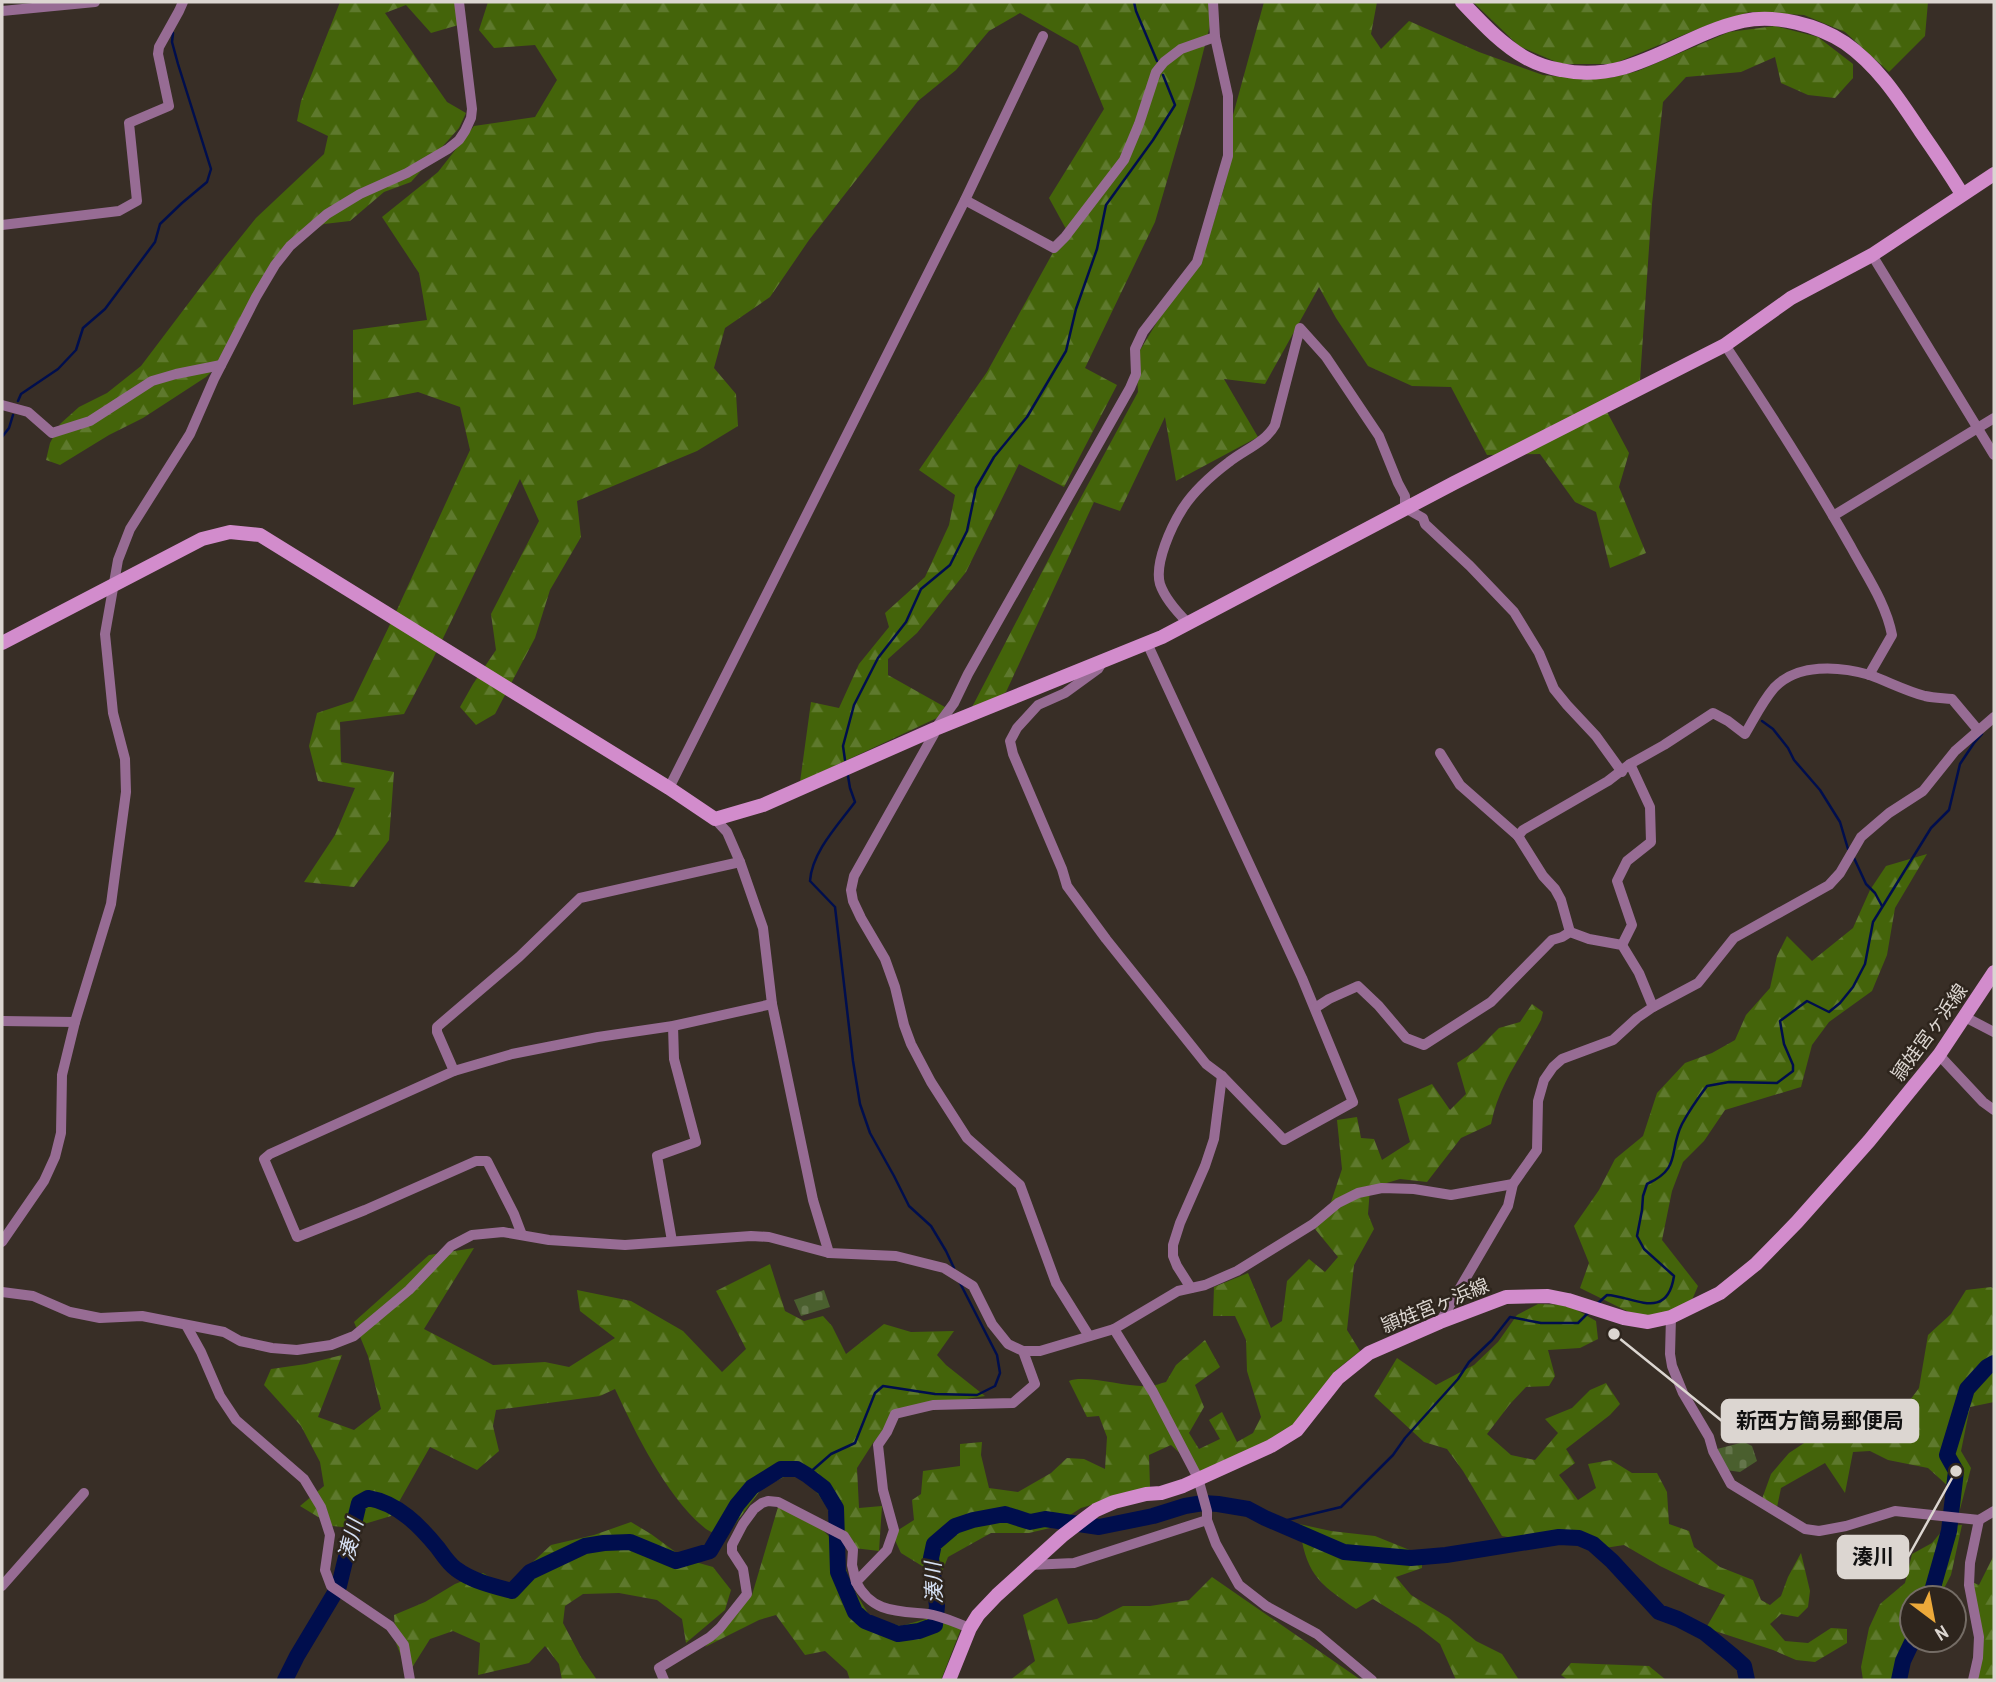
<svg xmlns="http://www.w3.org/2000/svg" width="1996" height="1682" viewBox="0 0 1996 1682" font-family="'Archivo Narrow','Noto Sans JP',sans-serif">
<style>
.forest{fill:url(#forest-firs)}
.cemetery{fill:url(#cemetery-stones)}
.lines{fill:none;stroke-linecap:round;stroke-linejoin:round}
.stream{stroke:#000e4d;stroke-width:2.5}
.river{stroke:#000e4d;stroke-width:16}
.street{stroke:#976c94;stroke-width:10}
.secondary{stroke:#d28ccc;stroke-width:14}
.labels{text-anchor:middle;stroke-width:5;stroke-linejoin:round;paint-order:stroke}
.street-label{font-size:19px;fill:#dcd6d1;stroke:#2e251d}
.water-label{font-size:21px;font-style:italic;fill:#d6e1f5;stroke:#2e251d}
.leader{fill:none;stroke:#dcd6d1;stroke-width:2.5}
.callout-dot{fill:#dcd6d1;stroke:#2e251d;stroke-width:2.5}
.callout{fill:#dcd6d1;stroke:#dcd6d1;stroke-width:2.5}
.callout-label{font-size:21px;text-anchor:middle;font-weight:bold;fill:#111}
</style>
<defs>
<pattern id="forest-firs" width="22" height="20" patternUnits="userSpaceOnUse" patternTransform="scale(1.75)"><rect width="22" height="20" fill="#44640a"/><path d="M5 1l3.5 6h-7zM16 11l3.5 6h-7z" fill="#5e792d"/></pattern>
<pattern id="cemetery-stones" width="16" height="16" patternUnits="userSpaceOnUse" patternTransform="scale(1.75)"><rect width="16" height="16" fill="#4a5f2e"/><path d="M2 7V4a2 2 0 0 1 4 0v3zM10 15v-3a2 2 0 0 1 4 0v3z" fill="#64754b"/></pattern>
</defs>
<rect width="100%" height="100%" fill="#382e26"/>
<g class="forest">
<path d="M340 2H457L462 24 431 33 406 5 385 13 447 102 466 113 459 128 411 182 384 192 350 221 324 224 287 248 220 363 206 377 143 418 109 435 60 465 46 460 50 443 60 424 79 407 107 393 141 366 203 284 256 218 324 154 328 136 297 121 301 101Z"/>
<path d="M488 2H1216L1194 88 1155 222 1085 368 1117 385 1064 487 1019 464 966 572 917 633 888 659V675L952 711 800 782 811 702 839 708 859 664 889 627 885 613 925 577 949 525 955 495 919 470 987 372 1066 229 1049 198 1104 109 1078 46 1020 13 989 31 956 70 918 101 809 240 770 297 725 328 714 368 736 394 738 426 697 451 577 501 581 537 550 590 535 638 495 714 476 725 460 707 473 684 496 650 491 614 539 521 520 479 432 661 404 714 340 722 341 762 394 772 389 840 354 887 304 882 335 835 355 788 318 781 309 746 317 713 353 701 396 612 470 450 460 407 418 392 353 405V330L427 320 419 273 382 217 438 172 474 126 535 117 557 80 535 45 494 48 479 30Z"/>
<path d="M1264 2H1377L1371 34 1381 49 1409 21 1479 52 1543 75 1574 78H1610L1638 71 1729 32 1775 26 1818 37 1853 64V78L1835 98 1808 95 1781 83 1775 57 1741 72 1686 77 1663 102 1652 204 1640 380 1606 410 1629 453 1619 487 1646 553 1610 568 1596 512 1575 502 1540 454 1487 455 1451 387 1412 386 1368 366 1336 318 1319 287 1265 384 1224 379 1258 437 1176 481 1165 417 1120 511 1094 502 1006 692 968 715 1073 512 1138 392 1136 357 1160 317 1201 263 1225 185 1230 126Z"/>
<path d="M1473 2H1928L1925 36 1889 72 1845 32 1804 15 1750 12 1710 24 1613 64H1561L1519 46Z"/>
<path d="M1927 854 1895 908 1887 955 1872 991 1829 1022 1812 1045 1801 1087 1725 1110 1704 1141 1683 1162 1672 1191 1662 1240 1698 1286 1688 1309 1639 1317 1580 1288 1589 1263 1574 1226 1599 1190 1615 1159 1643 1136 1657 1093 1685 1063 1712 1053 1735 1040 1746 1015 1770 988 1777 956 1787 936 1812 961 1853 928 1870 890 1886 866Z"/>
<path d="M1532 1004 1543 1012 1541 1020C1522 1056 1499 1083 1491 1124L1461 1138 1427 1182 1400 1179 1370 1188 1368 1214 1374 1229 1354 1265 1347 1330 1360 1351 1335 1371 1293 1427 1259 1447 1200 1472 1171 1445 1149 1455 1150 1487 1081 1508 1050 1528 1029 1533H991L948 1557 940 1577 901 1553 892 1534 914 1520 912 1500 921 1494 923 1471 960 1466V1444L982 1442 981 1455 989 1488 1018 1492 1051 1473 1067 1458 1084 1459 1105 1469 1107 1437 1099 1416 1087 1417 1069 1381C1085 1374 1128 1388 1149 1386 1155 1386 1161 1383 1166 1382L1176 1365 1205 1340 1220 1367 1195 1385 1204 1407 1189 1433 1199 1449 1220 1439 1209 1420 1222 1412 1237 1442 1253 1433 1261 1417 1247 1371 1246 1340 1235 1316H1213L1214 1287 1248 1273 1271 1328 1282 1321 1287 1281 1309 1259 1325 1272 1338 1257 1315 1229 1331 1202 1342 1169 1337 1120 1357 1117 1361 1138 1374 1139 1382 1160 1410 1142 1398 1099 1432 1084 1450 1110 1466 1094 1457 1063 1477 1050 1499 1028 1520 1022Z"/>
<path d="M474 1248 424 1329 493 1365 545 1362 569 1367 615 1338 580 1311 577 1290 631 1301 683 1331 722 1372 746 1349 716 1291 770 1264 785 1311 804 1321 823 1316 832 1326 846 1354 884 1324 911 1332 954 1331 937 1355 946 1365 985 1396 904 1409 873 1443 857 1468 859 1508 882 1506 879 1551 854 1548 818 1494 798 1470 762 1488 727 1535C720 1534 711 1533 706 1529 667 1498 636 1434 615 1389L600 1396 496 1410 493 1426 499 1451 477 1470 430 1447 391 1516 351 1528 333 1526 300 1506 324 1486 320 1462 301 1426 264 1385 271 1369 306 1364 342 1355 318 1417 354 1430 381 1409 368 1356 354 1322 429 1255Z"/>
<path d="M1991 1287 1994 1289V1402L1970 1407 1961 1451 1971 1468 1959 1513 1945 1510 1949 1487 1928 1468 1888 1460 1870 1451 1853 1452 1845 1493 1825 1463 1781 1488 1776 1512 1762 1499 1771 1474 1789 1453 1833 1424 1893 1423 1919 1388 1928 1335 1951 1314 1966 1290Z"/>
<path d="M1538 1304 1568 1305 1596 1321 1598 1339 1580 1348 1548 1350 1555 1376 1549 1386 1526 1387 1510 1404 1487 1434 1511 1455 1535 1460 1558 1433 1545 1419 1572 1408 1590 1390 1606 1383 1620 1404 1610 1415 1566 1449 1575 1463 1559 1475 1578 1500 1596 1488 1588 1464 1611 1460 1632 1473H1657L1667 1492 1669 1524 1689 1531 1694 1547 1720 1567 1753 1580 1761 1600 1770 1605 1781 1596 1788 1577 1801 1553 1810 1591 1808 1607 1798 1617 1781 1614 1770 1624 1785 1641 1808 1643 1831 1628 1847 1629V1643L1815 1662 1796 1660 1773 1650 1706 1628 1725 1595 1699 1585 1660 1566 1624 1545 1592 1550 1556 1537 1520 1539 1502 1536 1463 1471 1447 1449 1424 1442 1374 1396 1397 1358 1436 1385 1474 1365 1498 1342 1517 1315Z"/>
<path d="M778 1507 819 1526 839 1547 851 1585 871 1618 901 1626 933 1617 964 1621 941 1680H850L847 1671 825 1651 805 1655 776 1615 759 1620 705 1647 752 1595Z"/>
<path d="M631 1522 651 1534 685 1559 713 1567 731 1590 725 1610 686 1643 682 1619 657 1600 619 1593 583 1594 565 1606 563 1623 581 1657 597 1680H562L559 1664 545 1646 529 1663 478 1675 480 1643 453 1631 430 1639 408 1674 396 1643 394 1615 425 1602 455 1584 483 1573 506 1587 551 1545 594 1535Z"/>
<path d="M1299 1524 1331 1531 1375 1536 1422 1555V1568L1396 1577 1411 1595 1449 1618 1476 1641 1502 1654 1519 1680H1456L1440 1644 1418 1627 1373 1599 1356 1609C1316 1582 1306 1573 1299 1524Z"/>
<path d="M1962 1525 1951 1575 1939 1598H1912V1640H1916L1894 1680H1863L1861 1667 1869 1628 1880 1604 1905 1583 1912 1554 1932 1543 1946 1526Z"/>
<path d="M1994 1555V1680H1971L1979 1648 1965 1579 1979 1585Z"/>
<path d="M1212 1577 1361 1680H1010L1035 1661 1023 1615 1057 1598 1068 1624 1097 1619 1123 1606H1150L1189 1600Z"/>
<path d="M1571 1663 1649 1666 1666 1680H1568L1561 1675Z"/>
</g>
<g class="cemetery">
<path d="M824 1290 830 1307 801 1316 794 1300Z"/>
<path d="M1744 1442 1752 1446 1757 1461 1740 1472 1726 1470 1717 1449Z"/>
</g>
<g class="lines">
<g class="stream">
<path d="M1134 2 1136 11 1157 61"/>
<path d="M18 401 21 394 58 369 76 350 83 328 105 309 155 242 160 224 182 203 207 182 211 169 178 64 172 42 173 33"/>
<path d="M2 437 9 428 13 415"/>
<path d="M1762 721 1773 729 1788 748 1794 760 1820 790 1840 822 1848 849"/>
<path d="M845 760 843 746 854 705 878 658 906 622 921 589 950 565 967 531 976 488 994 457 1027 417 1066 351 1076 309 1097 249 1106 205 1153 140 1175 105 1163 75"/>
<path d="M848 776 850 788 855 802C838 825 812 852 810 881L835 907 853 1061 860 1104 870 1133 894 1176 909 1206 931 1226 946 1251 954 1268"/>
<path d="M1854 858 1866 884 1875 893 1882 906"/>
<path d="M1597 1304 1607 1295C1633 1296 1667 1322 1674 1276L1644 1249 1637 1236 1642 1210 1643 1196 1647 1184C1682 1168 1668 1152 1682 1124 1689 1111 1698 1098 1707 1086L1729 1082 1777 1083 1793 1071V1065L1784 1044 1780 1021 1807 1001 1829 1012 1840 1003 1853 987 1865 964 1873 922 1931 828 1949 810 1960 764 1974 743 1982 734"/>
<path d="M807 1475 831 1454 855 1443 875 1393 883 1386 935 1394 977 1395 995 1386 1000 1373 997 1355 959 1281"/>
<path d="M1275 1523 1341 1507 1393 1455 1405 1438 1458 1379 1469 1362 1492 1340 1510 1317 1541 1323H1578L1590 1311"/>
</g>
<g class="river">
<path d="M1930 1598 1949 1531 1956 1471 1947 1455 1967 1389 1987 1367 1994 1363"/>
<path d="M285 1680 297 1656 339 1586 359 1503 368 1498C398 1503 420 1526 438 1548 443 1555 449 1564 456 1569 472 1581 493 1586 512 1591L530 1572 585 1546 604 1543 630 1542 676 1561 710 1551 737 1505 752 1487 781 1469H797L807 1475 824 1488 836 1508 838 1572 855 1612 865 1621 898 1634 919 1631 935 1625 937 1606 931 1558 934 1544 955 1526 973 1520 1005 1514 1030 1522 1045 1519 1099 1527 1153 1516 1185 1506 1203 1503 1218 1504 1248 1509 1265 1518 1344 1552 1411 1558 1446 1555 1559 1537 1579 1538 1593 1544 1612 1561 1659 1612 1678 1619 1705 1633 1733 1656 1744 1666 1747 1680"/>
<path d="M1899 1680 1903 1661 1913 1640"/>
</g>
<g class="street">
<path d="M2 11 95 2"/>
<path d="M965 200 1054 248 1065 237 1124 160 1139 124 1156 72 1164 62 1181 49 1215 37"/>
<path d="M2 225 119 211 137 201 129 123 169 106 158 54 159 47 179 11 183 2"/>
<path d="M1872 255 1994 455"/>
<path d="M1725 345C1769 411 1812 478 1851 547 1866 575 1886 603 1892 635L1869 675"/>
<path d="M2 405 28 412 52 433 90 421 152 381 176 374 221 365"/>
<path d="M1833 516 1994 418"/>
<path d="M1188 623C1177 612 1165 599 1160 584 1154 563 1172 525 1183 508 1194 491 1213 474 1229 462 1244 450 1266 442 1275 425L1300 328 1326 357 1379 436 1398 483 1405 496V508L1423 518 1425 524 1470 566 1514 612 1539 653 1554 689 1567 705 1596 736 1622 772"/>
<path d="M1103 661 1098 669 1065 693 1038 705 1017 728 1010 741 1013 754 1062 869 1067 886 1106 939 1206 1064 1222 1076 1284 1140 1353 1102 1302 978 1147 643"/>
<path d="M1440 753 1460 785 1518 836"/>
<path d="M669 788 965 200 1043 36"/>
<path d="M715 819 727 832 740 862 763 928 772 1004 813 1200 829 1253"/>
<path d="M1570 932 1561 900 1555 889 1543 876 1518 836 1523 830 1608 781 1630 764 1664 745 1713 713 1728 721 1745 734C1754 719 1762 702 1774 688 1797 663 1839 666 1870 675 1889 682 1906 691 1925 696 1934 698 1943 698 1952 699L1978 730"/>
<path d="M1622 945 1632 925 1617 881 1627 861 1651 842 1650 807 1630 764"/>
<path d="M1315 1008 1329 999 1358 986 1378 1005 1406 1038 1424 1045 1491 1002 1552 940 1562 937 1570 932 1589 939 1622 945 1639 973 1653 1007"/>
<path d="M1965 1017 1994 1032"/>
<path d="M2 1021 75 1022"/>
<path d="M1939 1055 1983 1102 1994 1110"/>
<path d="M454 1071 437 1032V1027L519 957 580 898 740 862"/>
<path d="M522 1235 514 1214 487 1161H476L365 1210 297 1237 264 1159 270 1154 454 1071 512 1054 598 1037 673 1026 772 1004"/>
<path d="M672 1241 657 1156 696 1142 674 1059 673 1026"/>
<path d="M2 1242 44 1181 55 1157 61 1133 62 1075 75 1022 111 904 126 792 125 759 113 713 105 634 118 560 130 529 190 434 214 379 256 297 275 265 290 246 327 214 360 194 407 173 448 149 459 140 465 131 471 118 472 109 459 2"/>
<path d="M1191 1288 1177 1266 1173 1256V1245L1180 1223 1205 1166 1214 1139 1222 1076"/>
<path d="M2 1292 33 1296 70 1312 100 1318 142 1316 224 1332 240 1341 272 1348 297 1350 331 1345 354 1336 409 1290 451 1246 472 1235 503 1232 549 1240 625 1245 751 1236 769 1237 829 1253 896 1256 944 1268 973 1286 992 1324 1008 1344 1023 1351H1040L1114 1329 1178 1291 1205 1285 1237 1271 1313 1224 1338 1203 1358 1193 1382 1188 1414 1189 1451 1195 1513 1184"/>
<path d="M1671 1317 1670 1354 1672 1366 1683 1393 1709 1437 1713 1451 1731 1484 1805 1529 1819 1531 1846 1526 1895 1511 1979 1520 1994 1511"/>
<path d="M1440 1322 1508 1206 1513 1184 1537 1150 1538 1101 1544 1080 1553 1067 1562 1059 1613 1040 1637 1018 1653 1007 1698 983 1734 938 1829 885 1840 873 1861 837 1889 813 1923 791 1955 751 1994 717"/>
<path d="M186 1325 201 1352 220 1396 236 1420 304 1479 321 1507 330 1535 325 1570 331 1586 390 1626 404 1645 410 1680"/>
<path d="M1114 1329 1153 1392 1198 1478 1207 1511V1520L1216 1544 1239 1585 1266 1606 1317 1634 1372 1680"/>
<path d="M1089 1336 1056 1283 1020 1185 967 1138 931 1082 911 1044 904 1025 895 987 885 959 861 918 853 901 851 890 854 876 934 734 935 729 954 703 968 674 1130 388 1136 374 1135 349 1143 332 1197 262 1228 156V96L1215 37 1213 2"/>
<path d="M1030 1565 1074 1563 1207 1520"/>
<path d="M2 1586 84 1493"/>
<path d="M970 1628C956 1623 942 1616 928 1614 897 1611 872 1613 856 1582L887 1550 894 1530 883 1490 878 1445 887 1432 895 1414 933 1405 1013 1403 1035 1384 1023 1351"/>
<path d="M664 1680 659 1668 710 1637 720 1628 747 1594 743 1569 732 1552V1545L743 1524 754 1509 762 1503 768 1501 778 1502 844 1536 853 1550 852 1565 856 1582"/>
<path d="M1973 1680 1978 1658 1979 1637 1969 1585 1970 1563 1979 1520"/>
</g>
<g class="secondary">
<path d="M1462 2C1482 23 1501 44 1526 58 1537 64 1549 68 1561 70 1631 85 1679 35 1743 21 1776 14 1818 25 1845 43 1878 66 1899 99 1921 132 1935 152 1949 173 1962 194"/>
<path d="M2 643 202 539 230 532 260 535 669 788 715 819 763 805 935 729 1162 637 1454 483 1725 345 1791 298 1872 255 1994 174"/>
<path d="M949 1680 970 1628 978 1615 997 1595 1062 1536 1084 1519 1096 1510 1114 1502 1146 1494 1161 1493 1183 1486 1271 1446 1297 1430 1338 1378 1369 1353 1440 1322 1506 1297 1548 1296 1568 1300 1624 1318 1648 1322 1671 1317 1720 1293 1756 1264 1797 1222 1869 1141 1939 1055 1994 972"/>
</g>
</g>
<g class="labels">
<g class="street-label">
<text transform="translate(1929 1032) rotate(-54)" y="7">頴娃宮ヶ浜線</text>
<text transform="translate(1435 1305) rotate(-22)" y="7">頴娃宮ヶ浜線</text>
</g>
<g class="water-label">
<text transform="translate(351 1540) rotate(-76)" y="7">湊川</text>
<text transform="translate(934 1583) rotate(-92)" y="7">湊川</text>
</g>
</g>
<path class="leader" d="M1614 1334L1722 1421M1956 1471L1908 1557"/>
<g class="callout-dot">
<circle cx="1614" cy="1334" r="7"/>
<circle cx="1956" cy="1471" r="7"/>
</g>
<g class="callout">
<rect x="1722" y="1400" width="196" height="42" rx="7"/>
<rect x="1838" y="1536" width="70" height="42" rx="7"/>
</g>
<g class="callout-label">
<text x="1820" y="1428">新西方簡易郵便局</text>
<text x="1873" y="1564">湊川</text>
</g>
<rect width="1996" height="1682" fill="none" stroke="#dcd6d1" stroke-width="7"/>
<g transform="translate(1933 1619) rotate(148)"><circle r="33" fill="#2e251d" stroke="#746c65" stroke-width="2"/>
<path d="M0-5L12 26L0 18L-12 26Z" fill="#eca93a"/>
<text y="-10" font-size="19" font-weight="bold" text-anchor="middle" fill="#dcd6d1">N</text>
</g>
</svg>
